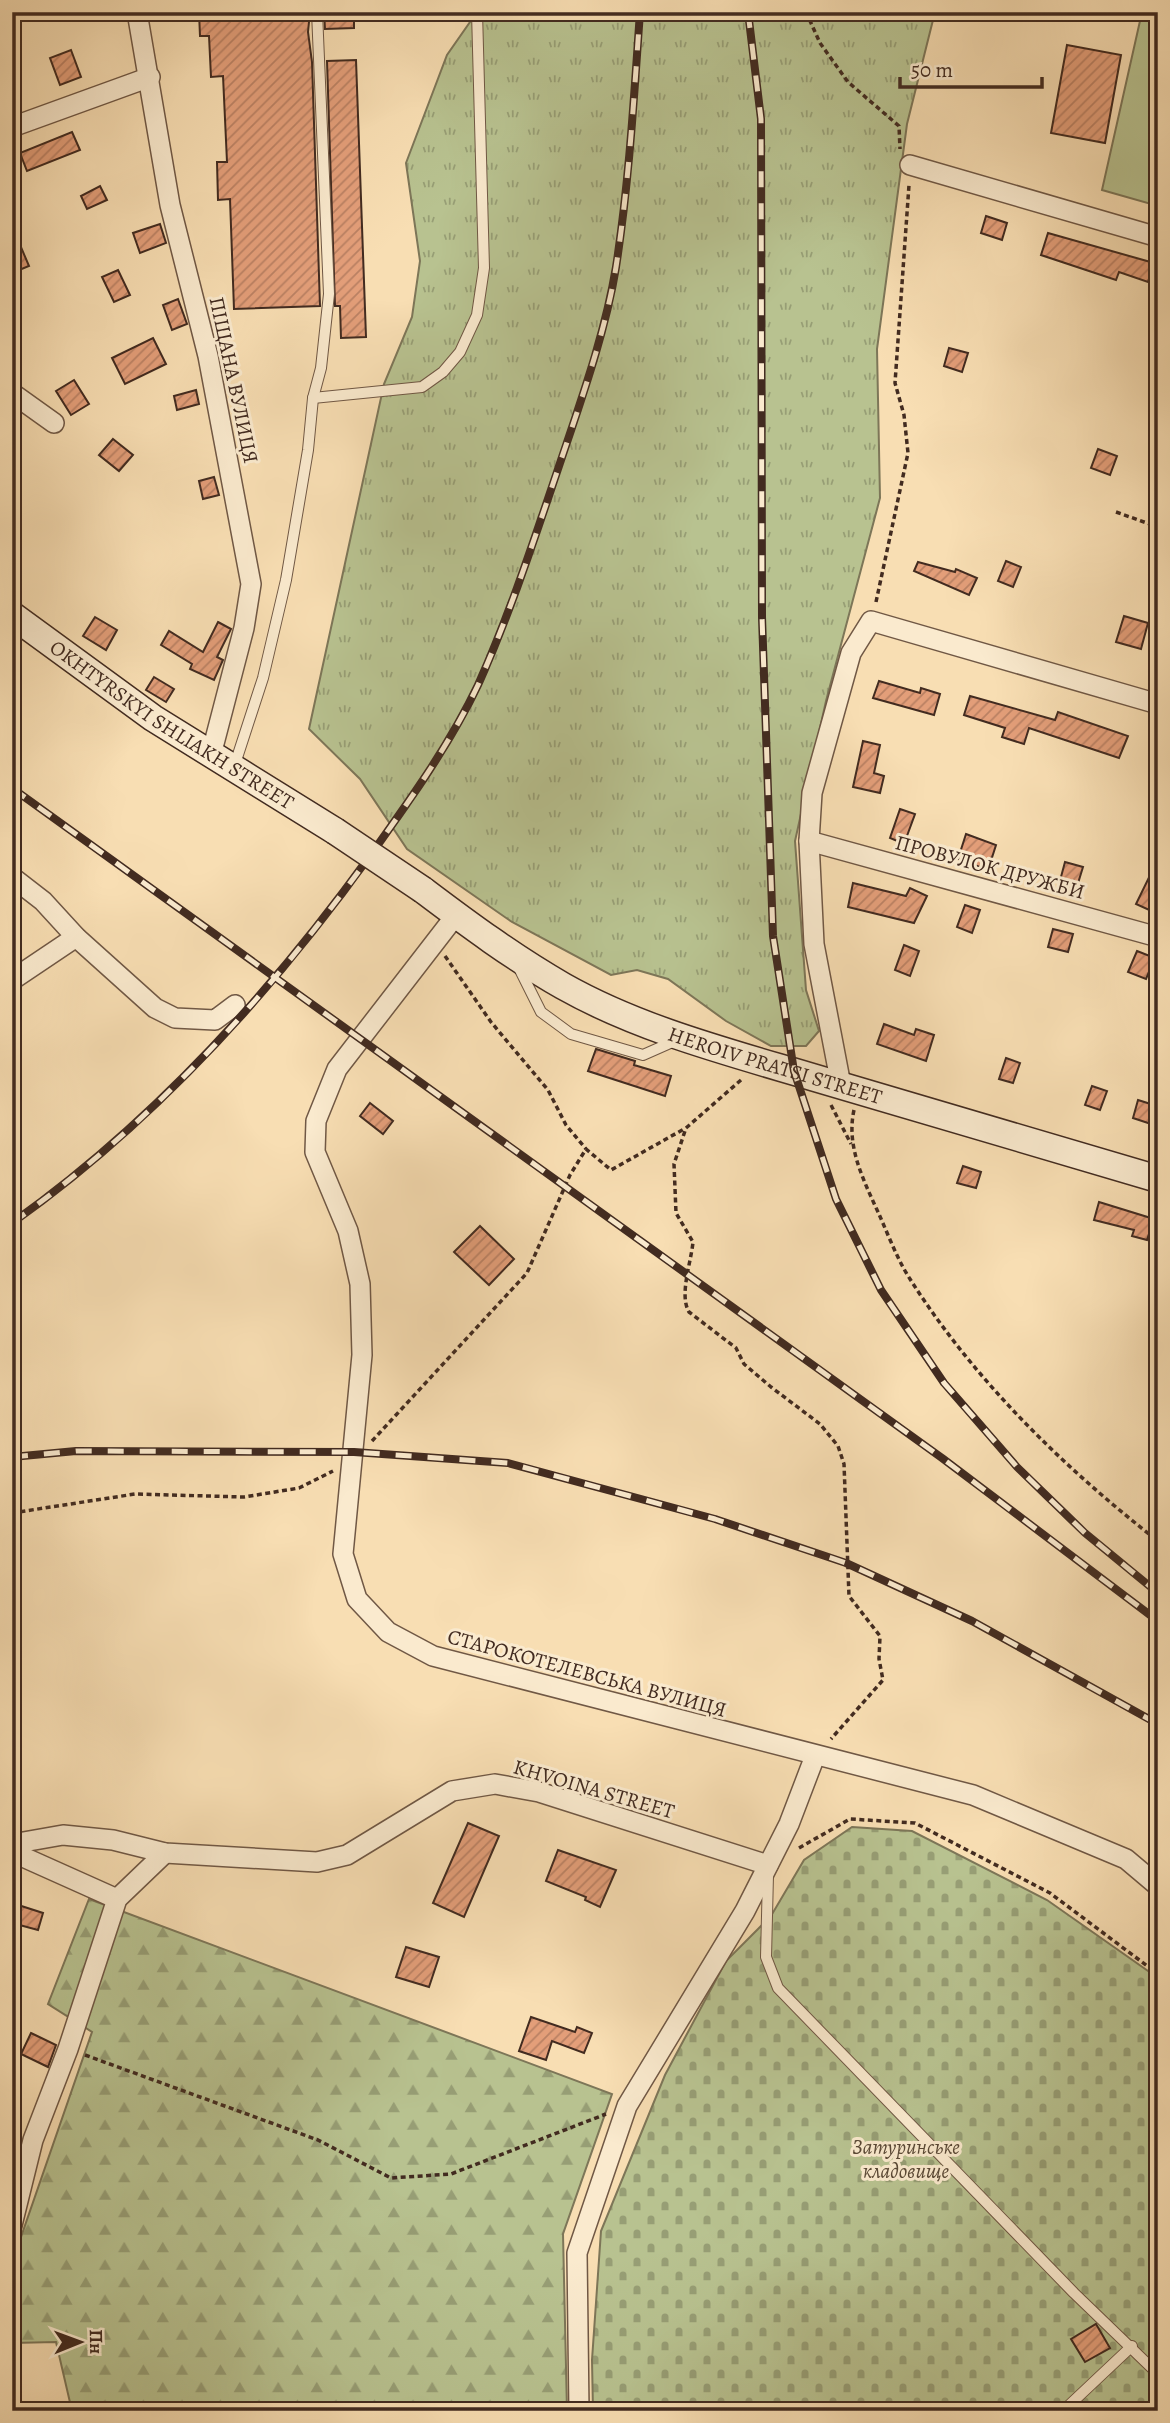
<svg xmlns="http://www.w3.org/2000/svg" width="1170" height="2423" viewBox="0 0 1170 2423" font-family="Alegreya,serif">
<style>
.grass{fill:url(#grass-tufts);stroke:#7d7658;stroke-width:2}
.forest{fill:url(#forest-firs);stroke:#7d7658;stroke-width:2}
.cemetery{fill:url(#cemetery-stones);stroke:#7d7658;stroke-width:2}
.pitch{fill:#b8c290;stroke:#7d7658;stroke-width:2}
.building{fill:url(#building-hatch);stroke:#422b20;stroke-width:2}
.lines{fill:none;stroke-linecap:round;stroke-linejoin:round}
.lane-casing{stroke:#705845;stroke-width:12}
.street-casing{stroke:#705845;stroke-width:22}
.secondary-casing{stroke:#422b20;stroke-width:29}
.path{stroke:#422b20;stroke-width:3.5;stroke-dasharray:5 3.5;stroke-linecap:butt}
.lane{stroke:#faeace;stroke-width:10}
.street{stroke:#faeace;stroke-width:19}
.secondary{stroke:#faeace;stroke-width:26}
.rail-casing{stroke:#422b20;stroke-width:8}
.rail{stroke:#faeace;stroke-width:5;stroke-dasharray:16;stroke-linecap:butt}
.secondary-bridge-casing{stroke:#422b20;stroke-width:29;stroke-linecap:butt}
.secondary-bridge{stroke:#faeace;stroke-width:26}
.labels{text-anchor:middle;stroke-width:6;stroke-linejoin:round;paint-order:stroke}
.street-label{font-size:21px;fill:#422b20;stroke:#faeace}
.park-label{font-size:21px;font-style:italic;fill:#5a4936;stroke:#faeace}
</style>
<defs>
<pattern id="grass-tufts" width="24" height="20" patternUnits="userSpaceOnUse" patternTransform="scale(1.75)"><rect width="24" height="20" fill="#b8c290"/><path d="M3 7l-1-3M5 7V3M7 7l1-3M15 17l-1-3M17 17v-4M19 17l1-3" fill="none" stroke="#979e75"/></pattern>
<pattern id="forest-firs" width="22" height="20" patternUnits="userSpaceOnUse" patternTransform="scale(1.75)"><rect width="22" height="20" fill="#b8c290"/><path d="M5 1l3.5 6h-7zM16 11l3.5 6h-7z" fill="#979e75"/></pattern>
<pattern id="cemetery-stones" width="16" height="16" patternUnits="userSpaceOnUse" patternTransform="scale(1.75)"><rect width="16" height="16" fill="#b8c290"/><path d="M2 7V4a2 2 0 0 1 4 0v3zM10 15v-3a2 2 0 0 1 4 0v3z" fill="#979e75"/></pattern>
<pattern id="building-hatch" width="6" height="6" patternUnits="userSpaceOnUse" patternTransform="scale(1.75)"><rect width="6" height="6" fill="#e39e79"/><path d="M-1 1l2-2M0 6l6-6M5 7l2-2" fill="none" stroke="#ba8163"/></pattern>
</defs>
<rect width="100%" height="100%" fill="#f8deb3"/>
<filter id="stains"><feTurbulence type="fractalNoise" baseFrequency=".00286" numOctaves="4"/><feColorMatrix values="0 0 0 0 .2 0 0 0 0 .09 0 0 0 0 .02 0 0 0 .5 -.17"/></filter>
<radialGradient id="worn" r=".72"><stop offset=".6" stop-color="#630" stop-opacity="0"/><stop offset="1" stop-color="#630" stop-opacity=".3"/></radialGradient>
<path class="grass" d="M477 12H935L907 124 877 349 880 498 826 701 795 841 806 990 819 1031 806 1046H771L726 1021 668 979 637 970 611 975 512 922 407 849 360 779 309 729 384 384 412 317 420 261 406 163 447 55Z"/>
<path class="forest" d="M89 1899 612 2094 563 2234 567 2411H72L56 2342 12 2343V2263L92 2032 48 2004Z"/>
<path class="cemetery" d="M852 1827 912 1831 1047 1900 1158 1978V2411H593L592 2360 601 2231 665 2075 726 1961 771 1916 804 1860Z"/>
<path class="pitch" d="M1142 12H1158V206L1102 190Z"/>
<g class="building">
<path d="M199 12H310L308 32 312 62 320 306 234 309 230 199 218 200 217 162H227L223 76 211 77 209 36H200Z"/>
<path d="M324 12H354V28L325 29Z"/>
<path d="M1067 45 1121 55 1105 143 1051 133Z"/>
<path d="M71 50 81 77 60 85 50 58Z"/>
<path d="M356 60 366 337 341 338 340 306H335L327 61Z"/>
<path d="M72 132 80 150 27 171 20 153Z"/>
<path d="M100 186 107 200 87 209 81 196Z"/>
<path d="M986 216 1007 223 1002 240 981 233Z"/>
<path d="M160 224 166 243 140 253 133 233Z"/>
<path d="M12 226 29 266 12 273Z"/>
<path d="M1048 233 1154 263 1148 282 1119 272 1116 280 1041 255Z"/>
<path d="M118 270 130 295 114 302 102 277Z"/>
<path d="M178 299 187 324 172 330 163 305Z"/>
<path d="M153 338 166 364 125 384 112 358Z"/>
<path d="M949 348 968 353 962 372 944 366Z"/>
<path d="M74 380 89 404 71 415 56 391Z"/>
<path d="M196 390 199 404 177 410 174 396Z"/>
<path d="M113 439 133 455 119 471 99 455Z"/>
<path d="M1098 449 1117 456 1110 475 1091 468Z"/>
<path d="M214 477 219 495 203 499 199 481Z"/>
<path d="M1006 561 1021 567 1013 587 998 581Z"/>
<path d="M918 562 955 572 956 569 977 578 969 595 914 571Z"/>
<path d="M1124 616 1148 623 1141 649 1116 642Z"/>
<path d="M95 617 117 630 106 650 83 636Z"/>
<path d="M218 622 231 629 217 657 223 660 214 680 190 669 192 664 161 645 169 631 203 652Z"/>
<path d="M154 677 174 689 166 702 146 690Z"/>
<path d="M879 681 920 693 921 688 940 694 934 715 873 698Z"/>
<path d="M970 696 1055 720 1058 712 1128 736 1119 758 1029 728 1024 744 1002 737 1005 728 964 715Z"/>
<path d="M863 741 880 745 874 773 884 776 880 793 853 787Z"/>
<path d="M900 809 915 814 904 844 890 838Z"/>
<path d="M966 834 996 845 988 870 958 859Z"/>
<path d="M1158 859V914L1136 904Z"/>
<path d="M1065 862 1083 867 1075 893 1058 888Z"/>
<path d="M853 883 906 896 910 888 927 896 914 923 848 907Z"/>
<path d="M965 905 980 910 972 933 957 927Z"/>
<path d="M1053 929 1073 934 1068 952 1048 947Z"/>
<path d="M904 945 919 951 910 976 895 970Z"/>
<path d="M1137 951 1155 958 1146 979 1128 972Z"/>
<path d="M884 1024 914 1035 916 1029 934 1035 926 1061 877 1044Z"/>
<path d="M596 1049 635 1061 634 1065 671 1076 665 1096 588 1071Z"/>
<path d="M1006 1058 1020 1063 1013 1083 999 1079Z"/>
<path d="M1092 1086 1107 1091 1100 1110 1085 1105Z"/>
<path d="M1138 1100 1157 1106 1151 1124 1133 1118Z"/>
<path d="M370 1103 393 1121 383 1134 360 1116Z"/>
<path d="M963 1166 981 1172 976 1188 957 1183Z"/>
<path d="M1099 1202 1154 1219 1147 1240 1132 1236 1134 1230 1094 1220Z"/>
<path d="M480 1226 514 1259 489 1285 454 1252Z"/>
<path d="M468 1823 499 1836 464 1917 433 1903Z"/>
<path d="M558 1850 616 1870 600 1907 585 1900 586 1897 546 1881Z"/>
<path d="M12 1903 43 1913 38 1930 12 1923Z"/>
<path d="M406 1947 439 1957 429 1987 396 1977Z"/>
<path d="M531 2017 575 2032 577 2027 592 2033 584 2053 552 2041 546 2060 519 2051Z"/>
<path d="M31 2033 56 2045 48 2067 21 2054Z"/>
<path d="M1096 2324 1110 2348 1085 2362 1071 2339Z"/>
</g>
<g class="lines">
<defs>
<g id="lane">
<path d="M313 398 422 387 443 372 460 352 477 315 484 268 477 12"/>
<path d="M234 767 263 678 286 580 308 450 313 398 321 368 329 294 317 12"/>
<path d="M519 968 541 1012 571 1034 643 1055 677 1040"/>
<path d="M768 1875 766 1957 778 1988 1074 2293 1158 2374"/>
<path d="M1063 2411 1132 2346"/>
</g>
<g id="street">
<path d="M137 12 170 205 208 356 251 584 244 628 211 755"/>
<path d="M12 127 150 77"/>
<path d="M910 165 1158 237"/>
<path d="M12 393 54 423"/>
<path d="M809 841 1158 937"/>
<path d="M12 877 43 901 76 937 155 1008 175 1018 215 1020 235 1005"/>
<path d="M456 915 337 1069 316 1121 315 1152 348 1231 360 1284 362 1355 343 1554 357 1599 388 1632 433 1656 973 1795 1126 1859 1158 1886"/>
<path d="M12 980 76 937"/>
<path d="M841 1085 814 944 809 841 812 793 851 653 871 621 1158 704"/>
<path d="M12 1844 63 1835 113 1840 165 1853 317 1862 347 1855 452 1791 495 1784 539 1792 768 1865"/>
<path d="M12 1852 117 1899"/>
<path d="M12 2225 33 2140 68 2049 117 1899 165 1853"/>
<path d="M579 2411 577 2253 627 2106 745 1911 789 1824 815 1756"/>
</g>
<g id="secondary">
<path id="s1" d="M12 615 153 718 335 831"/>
<path id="s2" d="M423 890C468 924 514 958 563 986 639 1029 728 1052 812 1077 927 1111 1042 1145 1158 1179"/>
</g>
</defs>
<use href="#lane" class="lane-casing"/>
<use href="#street" class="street-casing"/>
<use href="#secondary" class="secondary-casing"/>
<g class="path">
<path d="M806 12 820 43 848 82 899 126 900 149"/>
<path d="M1116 512 1158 527"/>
<path d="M876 602 908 453 904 415 895 383 909 185"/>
<path d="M445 956 491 1022 548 1090 566 1125 586 1149"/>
<path d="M741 1080 686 1128 674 1164 676 1213 693 1242C691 1263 679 1295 689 1312L736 1348 744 1364 771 1387 820 1424 838 1446 844 1464 849 1596 880 1636 879 1659 883 1680 831 1739"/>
<path d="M831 1105 851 1144"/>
<path d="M854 1110C846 1146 863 1179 878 1212 888 1234 897 1259 910 1279 974 1380 1064 1468 1158 1541"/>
<path d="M372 1441 527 1273 570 1175 586 1149 611 1170 684 1129"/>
<path d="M12 1513 135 1494 244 1497 299 1488 333 1471"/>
<path d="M799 1848 850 1819 915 1823 1050 1893 1158 1974"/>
<path d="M85 2055 318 2140 391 2178 451 2174 606 2114"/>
</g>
<use href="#lane" class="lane"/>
<use href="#street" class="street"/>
<use href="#secondary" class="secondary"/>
<defs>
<g id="rail">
<path d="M748 12 761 119 762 617 773 936 794 1071 836 1199 881 1290 944 1383 1017 1467 1085 1533 1158 1593"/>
<path d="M12 788 942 1458 1158 1621"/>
<path d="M12 1223C154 1122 271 993 372 853 410 800 450 744 478 685 509 616 533 543 557 472 579 406 605 335 616 267 629 183 634 97 640 12"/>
<path d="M12 1457 76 1451 354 1452 508 1463 715 1519 846 1563 972 1621 1158 1724"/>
</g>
</defs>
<use href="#rail" class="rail-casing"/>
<use href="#rail" class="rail"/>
<defs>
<path id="secondary-bridge" d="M335 831 423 890"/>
</defs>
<use href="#secondary-bridge" class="secondary-bridge-casing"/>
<use href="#secondary-bridge" class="secondary-bridge"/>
</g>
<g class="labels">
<g class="street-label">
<text transform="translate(234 380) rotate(78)" y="7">ПІЩАНА ВУЛИЦЯ</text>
<text dy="7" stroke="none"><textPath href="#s1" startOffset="194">OKHTYRSKYI SHLIAKH STREET</textPath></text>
<text transform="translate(990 867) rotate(15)" y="7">ПРОВУЛОК ДРУЖБИ</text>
<text dy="7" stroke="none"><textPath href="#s2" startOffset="397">HEROIV PRATSI STREET</textPath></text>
<text transform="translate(587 1673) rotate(15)" y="7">СТАРОКОТЕЛЕВСЬКА ВУЛИЦЯ</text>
<text transform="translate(594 1789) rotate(16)" y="7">KHVOINA STREET</text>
</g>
<g class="park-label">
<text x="906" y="2154">Затуринське<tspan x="906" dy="24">кладовище</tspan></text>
</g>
</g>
<rect width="1170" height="2423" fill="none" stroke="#f8deb3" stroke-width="42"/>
<rect x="14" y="14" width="1142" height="2395" fill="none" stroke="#422b20" stroke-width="3.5"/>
<rect x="21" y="21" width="1128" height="2381" fill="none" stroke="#422b20" stroke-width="2"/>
<g transform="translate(80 2342) rotate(89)" stroke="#faeace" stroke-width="5" paint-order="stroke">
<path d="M0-5L12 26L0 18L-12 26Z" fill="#422b20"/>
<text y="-10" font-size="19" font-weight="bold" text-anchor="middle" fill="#422b20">Пн</text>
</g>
<path d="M900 77v10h142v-10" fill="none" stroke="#422b20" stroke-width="3.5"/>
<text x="911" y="77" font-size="21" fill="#422b20" stroke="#faeace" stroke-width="5" paint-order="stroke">50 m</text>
<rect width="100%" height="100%" filter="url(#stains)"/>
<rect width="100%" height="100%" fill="url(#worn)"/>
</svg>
